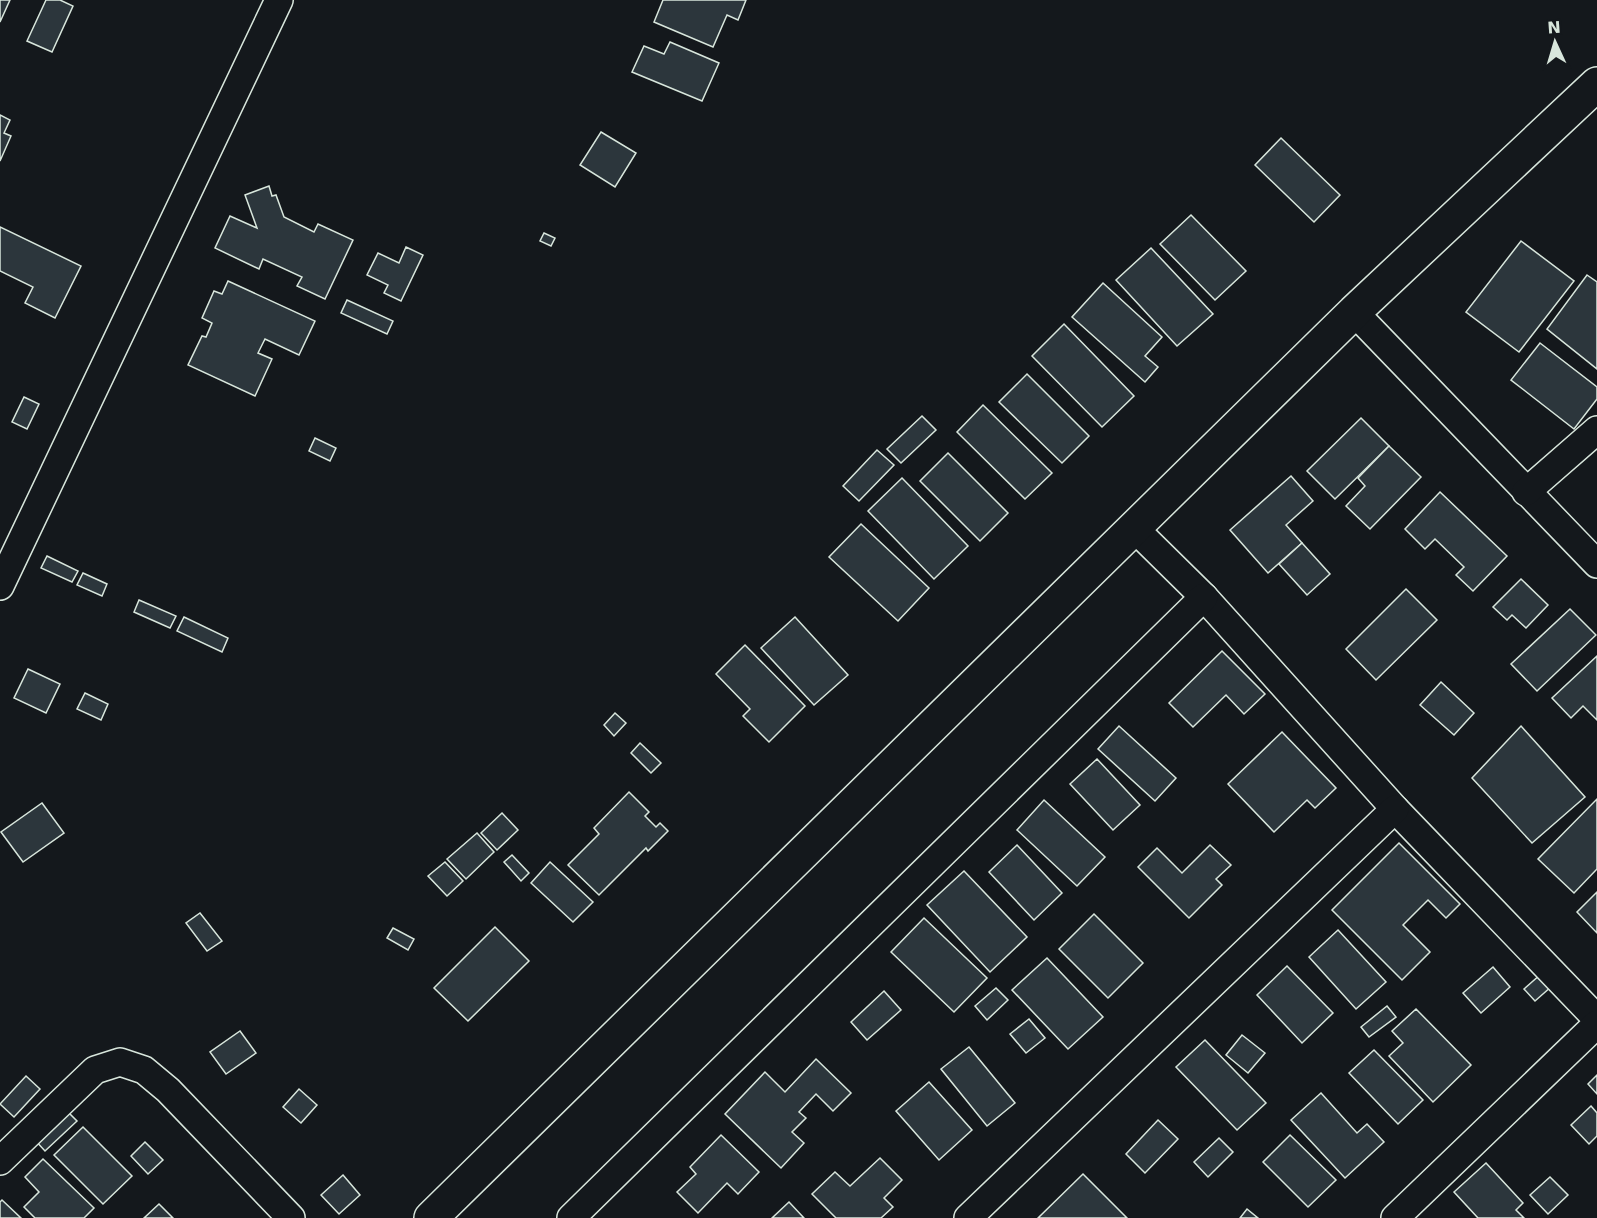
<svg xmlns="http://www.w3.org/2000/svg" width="1597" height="1218" viewBox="0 0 1597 1218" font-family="'DejaVu Sans',sans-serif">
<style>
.building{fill:#2c363c;stroke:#d8e6dc;stroke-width:1.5}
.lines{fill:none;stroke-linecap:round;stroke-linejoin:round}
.minor-casing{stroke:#d8e6dc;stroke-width:30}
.tertiary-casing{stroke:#d8e6dc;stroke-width:36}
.minor{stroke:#14181c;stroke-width:27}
.tertiary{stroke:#14181c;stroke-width:33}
</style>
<rect width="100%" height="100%" fill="#14181c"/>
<g class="building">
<path d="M0 0H10L0 22Z"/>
<path d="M46 0H60L73 6 52 52 27 41Z"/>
<path d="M663 0H746L738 20 727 15 713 47 654 22Z"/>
<path d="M670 42 719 63 702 101 632 72 644 46 664 54Z"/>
<path d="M0 115 10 120 4 133 11 136 0 161Z"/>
<path d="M601 132 636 153 615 187 580 165Z"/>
<path d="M1281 138 1340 195 1314 222 1255 165Z"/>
<path d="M269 186 272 196 276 195 284 217 314 232 318 224 353 240 325 299 297 286 302 277 263 259 259 269 215 248 230 216 257 228 245 195Z"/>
<path d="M1191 215 1246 271 1215 300 1160 244Z"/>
<path d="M0 227 81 266 55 318 25 303 33 287 0 271Z"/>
<path d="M544 233 555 238 551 246 540 241Z"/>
<path d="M1521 241 1574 281 1519 352 1466 312Z"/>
<path d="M406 247 423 255 401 301 384 293 388 285 367 275 378 253 399 263Z"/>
<path d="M1151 248 1213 314 1177 346 1116 280Z"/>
<path d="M1587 275 1597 282V369L1547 329Z"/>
<path d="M228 281 315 321 299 355 265 339 258 353 272 359 255 396 188 365 202 336 206 337 212 323 202 318 214 291 222 294Z"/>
<path d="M1103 283 1162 337 1145 356 1158 367 1145 382 1072 317Z"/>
<path d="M347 300 393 321 387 334 341 313Z"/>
<path d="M1064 324 1134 396 1102 427 1032 356Z"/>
<path d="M1540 343 1597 387V399L1574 429 1511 380Z"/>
<path d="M1027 374 1089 436 1062 463 999 402Z"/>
<path d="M24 397 39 404 27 429 12 422Z"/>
<path d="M983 405 1052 473 1025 499 957 432Z"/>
<path d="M922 416 936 430 901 463 887 449Z"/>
<path d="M1361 418 1389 446 1335 499 1307 471Z"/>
<path d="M315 438 336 448 330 461 309 451Z"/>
<path d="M1389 446 1421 477 1370 529 1346 506 1365 486 1358 478Z"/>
<path d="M877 450 894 465 859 501 843 486Z"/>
<path d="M948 453 1008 513 980 541 920 481Z"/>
<path d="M1291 476 1313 501 1286 525 1302 543 1268 573 1230 530Z"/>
<path d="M902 478 968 546 934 579 868 511Z"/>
<path d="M1440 492 1507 556 1473 591 1456 575 1464 567 1435 539 1425 549 1405 529Z"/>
<path d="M861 524 929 588 898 621 829 557Z"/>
<path d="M1302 543 1330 574 1307 595 1279 564Z"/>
<path d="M47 556 78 571 72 582 41 568Z"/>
<path d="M83 573 107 584 102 596 77 585Z"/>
<path d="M1521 579 1548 605 1526 628 1512 615 1507 620 1493 607Z"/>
<path d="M1406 589 1437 620 1376 680 1346 649Z"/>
<path d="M139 600 176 616 170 628 134 612Z"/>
<path d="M1570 609 1596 635 1537 691 1511 664Z"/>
<path d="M184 617 228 638 222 652 177 631Z"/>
<path d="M795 617 848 675 814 705 761 648Z"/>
<path d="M745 645 805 706 769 742 743 716 750 709 716 674Z"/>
<path d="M1222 651 1265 694 1244 714 1226 695 1193 727 1169 703Z"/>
<path d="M1597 656V720L1583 706 1571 718 1552 698Z"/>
<path d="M28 669 60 684 46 713 14 698Z"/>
<path d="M1441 682 1474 713 1454 735 1420 705Z"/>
<path d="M85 693 108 704 101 720 77 709Z"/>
<path d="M615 713 626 723 614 736 604 725Z"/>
<path d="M1119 726 1176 778 1155 801 1098 749Z"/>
<path d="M1521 726 1585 797 1532 843 1472 778Z"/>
<path d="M1282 732 1336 788 1315 808 1307 800 1274 832 1228 784Z"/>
<path d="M640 743 661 763 651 773 631 753Z"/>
<path d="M1097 759 1140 805 1113 830 1070 784Z"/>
<path d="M629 792 649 812 645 816 656 827 660 823 668 831 648 851 646 848 599 895 568 865 599 834 594 828Z"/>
<path d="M1597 799V869L1574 893 1538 859Z"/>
<path d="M1044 800 1105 857 1077 886 1017 830Z"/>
<path d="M42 803 64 833 23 862 1 832Z"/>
<path d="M502 813 518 830 497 850 481 833Z"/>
<path d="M477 833 494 852 466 879 447 859Z"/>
<path d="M1399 843 1460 904 1446 918 1428 900 1403 925 1430 952 1402 980 1332 910Z"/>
<path d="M1017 845 1062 893 1034 920 989 872Z"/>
<path d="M1210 845 1231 865 1216 879 1222 885 1189 918 1138 867 1157 848 1182 873Z"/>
<path d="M512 855 529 873 521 881 504 862Z"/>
<path d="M445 862 463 881 447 896 428 876Z"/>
<path d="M550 862 593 902 573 922 531 883Z"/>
<path d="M964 871 1027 937 990 972 927 905Z"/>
<path d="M1597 892V933L1577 912Z"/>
<path d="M200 913 222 941 207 951 186 923Z"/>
<path d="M1094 914 1143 963 1108 998 1059 949Z"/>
<path d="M924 918 987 978 954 1012 891 952Z"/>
<path d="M495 927 529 961 468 1021 434 988Z"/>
<path d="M393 928 414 939 408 950 387 938Z"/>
<path d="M1338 930 1386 982 1356 1009 1309 957Z"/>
<path d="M1047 958 1103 1017 1068 1049 1012 990Z"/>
<path d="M1287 966 1333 1013 1302 1043 1257 995Z"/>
<path d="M1493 967 1510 987 1481 1013 1463 993Z"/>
<path d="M1541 974 1552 986 1535 1001 1524 989Z"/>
<path d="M996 988 1008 1000 987 1020 975 1006Z"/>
<path d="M884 991 901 1010 867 1040 851 1022Z"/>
<path d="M1387 1006 1396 1017 1369 1037 1361 1027Z"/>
<path d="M1416 1009 1471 1065 1433 1102 1389 1056 1403 1043 1392 1031Z"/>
<path d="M1029 1019 1045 1038 1026 1053 1010 1034Z"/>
<path d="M240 1031 256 1053 226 1074 210 1052Z"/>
<path d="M1242 1035 1265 1053 1248 1073 1226 1055Z"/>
<path d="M1205 1040 1266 1103 1237 1130 1176 1067Z"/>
<path d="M969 1047 1015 1103 987 1126 941 1069Z"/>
<path d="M1374 1050 1423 1100 1398 1124 1349 1073Z"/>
<path d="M816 1059 851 1093 833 1111 816 1094 799 1112 806 1118 792 1132 804 1143 781 1168 725 1114 765 1072 785 1092Z"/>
<path d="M1597 1075V1094L1588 1084Z"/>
<path d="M26 1076 40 1089 14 1117 0 1104Z"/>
<path d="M929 1082 972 1130 939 1160 896 1111Z"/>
<path d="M299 1089 317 1105 301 1123 283 1107Z"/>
<path d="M1321 1093 1357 1133 1367 1124 1384 1142 1345 1178 1291 1120Z"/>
<path d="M1591 1106 1597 1113V1136L1589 1144 1571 1125Z"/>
<path d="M66 1110 77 1121 45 1151 34 1139Z"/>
<path d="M1158 1120 1178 1139 1145 1173 1126 1154Z"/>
<path d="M83 1127 132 1176 103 1204 54 1155Z"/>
<path d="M721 1135 759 1172 738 1194 727 1183 698 1213 677 1192 696 1174 690 1167Z"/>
<path d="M1290 1135 1336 1180 1308 1207 1263 1162Z"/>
<path d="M1219 1138 1233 1152 1208 1177 1194 1162Z"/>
<path d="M145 1142 163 1160 148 1174 131 1156Z"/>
<path d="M880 1158 902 1180 884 1198 893 1207 881 1218H836L812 1194 835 1172 850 1186Z"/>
<path d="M43 1159 94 1208 84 1218H35L24 1207 39 1192 25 1177Z"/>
<path d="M1486 1163 1523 1203 1516 1210 1524 1218H1478L1454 1192Z"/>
<path d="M1083 1174 1127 1218H1038Z"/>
<path d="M343 1175 360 1195 339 1214 321 1195Z"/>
<path d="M1550 1177 1568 1195 1548 1214 1530 1195Z"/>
<path d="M2 1200 21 1218H0V1202Z"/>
<path d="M789 1202 804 1218H772Z"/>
<path d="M159 1204 173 1218H144Z"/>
<path d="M1247 1209 1258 1218H1240Z"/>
</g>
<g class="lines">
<defs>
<g id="minor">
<path d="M1354 312 1597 564"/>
<path d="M1526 492 1597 430"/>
<path d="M1134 528 1204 597 1395 809 1597 1019"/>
<path d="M0 586 279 0"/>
<path d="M0 1161 95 1070 120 1062 144 1070 168 1090 291 1218"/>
<path d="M571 1218 1204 597"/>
<path d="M968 1218 1395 809"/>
<path d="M1395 1218 1597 1024"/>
</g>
<path id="tertiary" d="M431 1218 1354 312 1597 84"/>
</defs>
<use href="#minor" class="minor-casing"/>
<use href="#tertiary" class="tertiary-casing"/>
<use href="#minor" class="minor"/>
<use href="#tertiary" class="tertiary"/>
</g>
<g transform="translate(1555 42) rotate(356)" stroke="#14181c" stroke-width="4.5" paint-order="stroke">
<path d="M0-4.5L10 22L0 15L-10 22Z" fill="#d8e6dc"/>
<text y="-9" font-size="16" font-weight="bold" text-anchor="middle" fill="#d8e6dc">N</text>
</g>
</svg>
